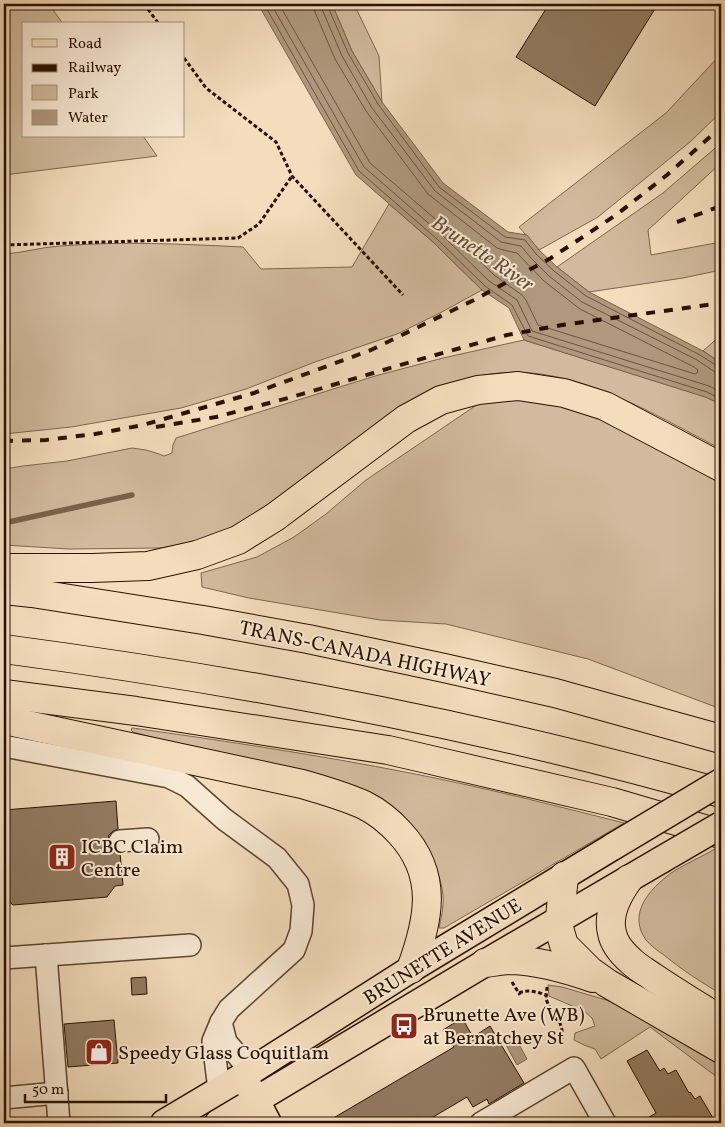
<svg xmlns="http://www.w3.org/2000/svg" width="725" height="1127" viewBox="0 0 725 1127" font-family="Vollkorn,serif">
<style>
.green{fill:#d1ba9d;stroke:#7d664e}
.water{fill:#af987d;stroke:#79624b}
.lines{fill:none;stroke-linecap:round;stroke-linejoin:round}
.shore{stroke:#6c543e;stroke-width:1}
.stream{stroke:#79624b;stroke-width:5.5}
.building{fill:#937b62;stroke:#291100}
.minor-casing{stroke:#5c442f;stroke-width:24}
.major-casing{stroke:#291100;stroke-width:29}
.highway-casing{stroke:#291100;stroke-width:30}
.path{stroke:#291100;stroke-width:3;stroke-dasharray:4 2.5;stroke-linecap:butt}
.minor{stroke:#f8e9d4;stroke-width:21}
.major{stroke:#f4ddbd;stroke-width:26}
.highway{stroke:#f4ddbd;stroke-width:28}
.rail{stroke:#291100;stroke-width:4;stroke-dasharray:9 9;stroke-linecap:butt}
.major-bridge-casing{stroke:#291100;stroke-width:29;stroke-linecap:butt}
.major-bridge{stroke:#f4ddbd;stroke-width:26}
.labels{text-anchor:middle;stroke-width:4;stroke-linejoin:round;paint-order:stroke}
.street-label{font-size:20px;fill:#291100;stroke:#f8e9d4}
.poi-label{font-size:20px;fill:#291100;stroke:#f8e9d4;text-anchor:start}
.water-label{font-size:21px;font-style:italic;fill:#654e38;stroke:#f8e9d4}
</style>
<rect width="100%" height="100%" fill="#f4ddbd"/>
<filter id="stains"><feTurbulence type="fractalNoise" baseFrequency=".004" numOctaves="4"/><feColorMatrix values="0 0 0 0 .2 0 0 0 0 .09 0 0 0 0 .02 0 0 0 .5 -.17"/></filter>
<radialGradient id="worn" r=".72"><stop offset=".6" stop-color="#630" stop-opacity="0"/><stop offset="1" stop-color="#630" stop-opacity=".3"/></radialGradient>
<g class="green">
<path d="M4 4H49L63 24H24V136H143L157 156 4 175Z"/>
<path d="M332 4H354L379 56 382 102 352 51Z"/>
<path d="M721 54V112L690 142 598 217 539 250 519 227 666 113Z"/>
<path d="M721 143V163L648 230 651 255 721 242V270L683 278 589 292 557 267 663 193Z"/>
<path d="M389 204 434 243 482 290 440 313 397 334 315 362 246 389 181 408 71 427 4 434V254C23 253 41 247 60 246 121 241 182 244 243 247L261 269 352 267Z"/>
<path d="M721 335V363L703 351Z"/>
<path d="M524 340 706 397 721 404V449C665 420 602 382 540 374 501 368 461 378 425 393L249 521 207 540 161 548 69 549 4 545V469L23 466 67 461 132 448 146 450 159 454 164 456 172 453 173 445 176 438 375 376 443 358Z"/>
<path d="M516 400H542L581 412 617 425 660 448 721 484V709L588 659 446 624 380 620 249 598 202 587 201 573 257 557 294 537 326 514 366 480 478 404Z"/>
<path d="M132 728H133C226 741 318 755 410 773 482 787 553 805 624 823L444 928H439C441 918 444 907 443 896 441 871 428 851 414 831L173 743 133 732 131 730Z"/>
<path d="M715 849 721 851V994C701 982 682 970 664 955 658 951 651 946 646 940 627 913 650 889 671 873 685 864 701 857 715 849Z"/>
<path d="M548 985 562 987 606 1000 623 1007 721 1064V1080L650 1027 601 1059 595 1049 584 1045 574 1040 575 1033 595 1026 592 1018 584 1011 549 996Z"/>
</g>
<g class="water">
<path d="M258 4H332L352 51 382 102 443 183 508 232 527 235 539 250 557 267 589 292 703 351 721 363V404L705 397 524 340 509 308 482 290 434 243 356 175Z"/>
<path d="M516 1039 527 1059 517 1065 506 1045Z"/>
</g>
<g class="lines">
<g class="shore">
<path d="M264 4 359 171 437 239 485 286 512 305 528 336 707 392 721 399"/>
<path d="M271 4 364 167 442 235 489 281 517 300 532 331 709 386 721 392"/>
<path d="M279 4 370 163 447 229 494 275 522 295 526 300 538 325 695 374 697 373 698 370 694 367 580 309 544 281 517 253 503 250 497 248 428 194 366 111 335 59 315 12 314 4"/>
<path d="M321 4 322 9 342 56 372 108 435 191 501 242 521 246 531 258 549 276 582 302 697 360 715 372 721 373"/>
<path d="M328 4V7L348 53 378 104 439 187 505 237 525 240 536 254 554 271 586 296 700 355 717 366 721 367"/>
</g>
<path class="stream" d="M4 523 132 495"/>
</g>
<g class="building">
<path d="M549 4H658L595 106 516 57Z"/>
<path d="M116 801 118 829 113 831 109 835 108 842 110 848 114 852 120 853 123 885 115 886 107 897 13 905 4 897V810Z"/>
<path d="M146 977 147 994 132 995 131 978Z"/>
<path d="M462 1018 473 1037 490 1026 524 1083 489 1104 487 1099 473 1107 467 1097 423 1123H325L454 1047 443 1030Z"/>
<path d="M114 1020 118 1063 68 1067 64 1024Z"/>
<path d="M647 1050 660 1071 664 1068 668 1074 676 1070 689 1093 690 1092 695 1099 700 1096 716 1123H639L656 1113 627 1061Z"/>
</g>
<g class="lines">
<defs>
<g id="minor">
<path d="M4 746 169 777 187 786 224 819 277 858 298 884 303 905 301 931 294 950 229 1009 221 1022 213 1041 219 1090"/>
<path d="M120 841 148 839"/>
<path d="M46 955 59 1123"/>
<path d="M4 958 190 945"/>
<path d="M221 1022 226 1042 250 1070"/>
<path d="M4 1098 57 1093"/>
<path d="M481 1123 574 1068 605 1123"/>
</g>
<g id="major">
<path d="M248 1085 268 1123"/>
<path d="M164 1123 243 1076 411 969 614 846"/>
<path d="M218 1123 485 963 661 860"/>
</g>
<g id="highway">
<path d="M4 568H92L148 566 197 555 238 540 275 517 406 419 441 400 478 390 518 386 564 393 605 406 721 467"/>
<path d="M4 590 32 593 203 620 308 639 444 668 555 693 721 739"/>
<path d="M4 649C245 681 487 726 721 793"/>
<path d="M4 694 136 711 388 750 612 802 721 834"/>
<path d="M4 720 302 784C323 790 344 796 364 805 378 812 390 822 400 833 439 875 429 920 411 969"/>
<path d="M564 876 559 928 564 945 590 971 607 983 721 1049"/>
<path d="M629 879C618 894 607 913 612 933 614 943 623 954 631 961 637 967 646 972 653 977 675 992 698 1006 721 1020"/>
<path d="M485 963C494 962 503 960 512 960 540 961 567 969 593 978"/>
</g>
</defs>
<use href="#minor" class="minor-casing"/>
<use href="#major" class="major-casing"/>
<use href="#highway" class="highway-casing"/>
<g class="path">
<path d="M144 4 159 24"/>
<path d="M184 58 206 88 276 142 292 176 403 295"/>
<path d="M4 245 238 238 259 224 292 176"/>
<path d="M512 982 520 995"/>
<path d="M547 987 546 999 553 1015 560 1023 562 1030V1045"/>
<path d="M519 993C528 989 537 992 546 995"/>
</g>
<use href="#minor" class="minor"/>
<use href="#major" class="major"/>
<use href="#highway" class="highway"/>
<g class="rail">
<path d="M677 222 721 206"/>
<path d="M156 427 216 417 292 397 414 361 507 335 562 325 721 303"/>
<path d="M4 441 46 440 95 434 143 425 254 393 371 350 474 300 551 258 616 215 667 175 721 127"/>
</g>
<defs>
<g id="major-bridge">
<path d="M614 846 721 782"/>
<path d="M661 860 721 825"/>
</g>
</defs>
<use href="#major-bridge" class="major-bridge-casing"/>
<use href="#major-bridge" class="major-bridge"/>
</g>
<defs>
<symbol id="building-square" viewBox="-11 -11 22 22"><rect x="-9" y="-9" width="18" height="18" rx="4" fill="#8f2418" stroke="#f8e9d4"/><path d="M-4-6H4V6H1V3H-1V6H-4ZM-2.5-4.3h1.7v1.8h-1.7ZM.8-4.3h1.7v1.8H.8ZM-2.5-1h1.7V.8h-1.7ZM.8-1h1.7V.8H.8Z" fill="#fff"/></symbol>
<symbol id="bus-square" viewBox="-11 -11 22 22"><rect x="-9" y="-9" width="18" height="18" rx="4" fill="#8f2418" stroke="#f8e9d4"/><path d="M-5-6H5V4H4V6H2V4H-2V6H-4V4H-5ZM-3.5-4V0h7V-4ZM-3.5 1.2v1.5H-2V1.2ZM2 1.2v1.5H3.5V1.2Z" fill="#fff"/></symbol>
<symbol id="shop-square" viewBox="-11 -11 22 22"><rect x="-9" y="-9" width="18" height="18" rx="4" fill="#8f2418" stroke="#f8e9d4"/><path d="M-5-2.5h2.3a2.7 3.5 0 0 1 5.4 0H5L5.5 6h-11ZM-1.5-2.5h3a1.5 2.3 0 0 0-3 0Z" fill="#fff"/></symbol>
</defs>
<g fill-rule="evenodd">
<use href="#building-square" x="46" y="841" width="32" height="32"/>
<use href="#bus-square" x="388" y="1010" width="32" height="32"/>
<use href="#shop-square" x="83" y="1036" width="32" height="32"/>
</g>
<g class="labels">
<g class="street-label">
<text transform="translate(365 653) rotate(12)" y="7">TRANS-CANADA HIGHWAY</text>
<text transform="translate(442 951) rotate(-32)" y="7">BRUNETTE AVENUE</text>
</g>
<g class="poi-label">
<text x="81" y="853">ICBC Claim<tspan x="81" dy="23">Centre</tspan></text>
<text x="423" y="1021">Brunette Ave (WB)<tspan x="423" dy="23">at Bernatchey St</tspan></text>
<text x="118" y="1059">Speedy Glass Coquitlam</text>
</g>
<g class="water-label">
<text transform="translate(483 253) rotate(34)" y="7">Brunette River</text>
</g>
</g>
<rect width="725" height="1127" fill="none" stroke="#f4ddbd" stroke-width="20"/>
<rect x="5" y="5" width="715" height="1117" fill="none" stroke="#291100" stroke-width="2.5"/>
<rect x="10" y="10" width="705" height="1107" fill="none" stroke="#291100"/>
<rect x="22" y="22" width="162" height="115" fill="#f8e9d4" stroke="#a5937f"/>
<rect x="32" y="39" width="25" height="8" fill="#f4ddbd" stroke="#a5937f"/>
<text x="68" y="48" font-size="15" fill="#291100">Road</text>
<rect x="32" y="64" width="25" height="8" fill="#291100" stroke="#a5937f"/>
<text x="68" y="72" font-size="15" fill="#291100">Railway</text>
<rect x="32" y="85" width="25" height="15" fill="#d1ba9d" stroke="#a5937f"/>
<text x="68" y="98" font-size="15" fill="#291100">Park</text>
<rect x="32" y="110" width="25" height="15" fill="#af987d" stroke="#a5937f"/>
<text x="68" y="122" font-size="15" fill="#291100">Water</text>
<path d="M25 1094v8h141v-8" fill="none" stroke="#291100" stroke-width="2.5"/>
<text x="32" y="1094" font-size="15" fill="#291100" stroke="#f8e9d4" stroke-width="4" paint-order="stroke">50 m</text>
<rect width="100%" height="100%" filter="url(#stains)"/>
<rect width="100%" height="100%" fill="url(#worn)"/>
</svg>
